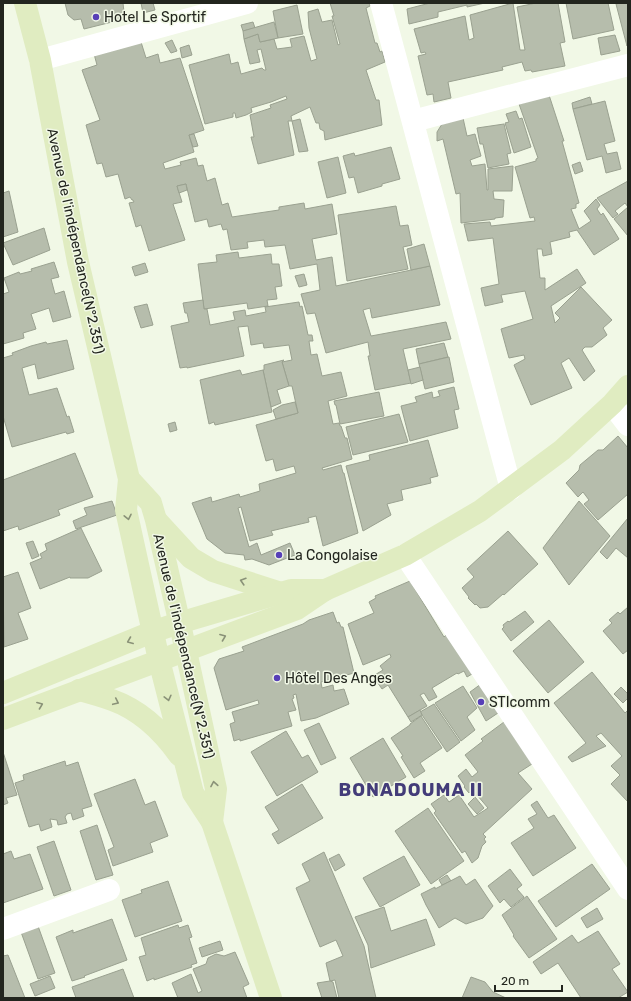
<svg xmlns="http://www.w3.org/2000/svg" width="631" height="1001" viewBox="0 0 631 1001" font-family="Rubik,sans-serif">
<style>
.building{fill:#b6bdac;stroke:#9aa190}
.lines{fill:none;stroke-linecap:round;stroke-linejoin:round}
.street{stroke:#fff;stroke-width:22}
.secondary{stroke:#e0ecc1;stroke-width:22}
.oneway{stroke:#8a9278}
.poi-dot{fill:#573fb7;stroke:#f1f8e6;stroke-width:1.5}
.labels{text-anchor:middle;stroke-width:3;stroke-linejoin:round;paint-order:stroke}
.poi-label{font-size:14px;fill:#22251e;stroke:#f1f8e6;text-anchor:start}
.street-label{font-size:14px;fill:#22251e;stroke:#f1f8e6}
.district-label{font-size:18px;font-weight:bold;letter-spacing:1px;fill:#433c79;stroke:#f1f8e6}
</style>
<rect width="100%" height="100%" fill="#f1f8e6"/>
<g class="building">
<path d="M65 3H123L124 12H122L124 19 84 29 81 19 74 20 68 15Z"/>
<path d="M141 3H153L155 10 143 13Z"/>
<path d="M330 3H370V6L366 8 375 43H377L380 52 382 51 385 62 366 70 376 100H379L382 125 325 140 324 131 320 129 319 123H316L310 107 291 116 292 121H288L294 155 258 164 251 137H254L250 115 271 108 270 105 287 99 286 96 271 102 251 108 252 112 246 115 236 118 235 113H233V117L205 124 189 65 229 54 231 64 238 62 241 74 262 68 264 70H266L261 49 257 50 260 62 250 64 244 39 258 34 260 42 274 39 277 49 292 47 290 39 304 36 311 61 317 59 309 28 308 12 318 9 322 22 332 20 338 45 340 44 332 16H334Z"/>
<path d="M430 3H485L467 7V5L438 12V17L409 24 407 9Z"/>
<path d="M513 3 520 50H525L517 7 536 3H558L565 42 560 43 565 66 532 72 531 70 525 71 522 62 502 67 503 70 448 82 451 98 434 102 433 94 427 95 418 56 426 54 425 52 421 53 414 29 465 16 469 40 474 38 470 15Z"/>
<path d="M566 3H608L614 30 573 39Z"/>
<path d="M620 3H628L627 46 616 4Z"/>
<path d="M297 5 303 34 278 38 273 11Z"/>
<path d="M253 22 255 28 243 31 241 25Z"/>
<path d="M274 22 278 38 260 42 258 34 244 39 243 31Z"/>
<path d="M615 35 620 51 601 55 598 38Z"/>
<path d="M172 40 177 51 171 53 165 43Z"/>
<path d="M141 42 146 58 158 54 160 63 180 58 204 130 189 135 194 152 163 163 165 169 181 165 180 162 196 158 198 166 203 165 207 181 215 178 222 205 228 203 232 217 279 210V207L304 203 305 209 332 204 337 234 312 239 316 260 332 257 336 286 430 266 440 305 372 318 370 308 363 310 371 336 446 322 451 339 403 349 411 383 375 390 368 356H370L368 342 326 353 315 313 307 314 301 294 320 290 317 264 290 269 285 245 265 247 264 240 247 242 248 248 231 250 227 229 223 230 221 224 209 227 207 219 195 222 186 184 177 186 182 202 173 204 185 240 149 251 141 225 136 227 129 203 134 202 133 200H132L130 197 125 199 118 174 106 177 102 163 97 164 86 125 100 120 82 70 97 65 94 54Z"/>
<path d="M189 45 192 55 182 58 180 48Z"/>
<path d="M549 95 564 141H562L579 203 576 204V208L571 209 579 229 591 221 584 211 596 199 600 205 597 209 601 215 603 213 619 239 594 255 577 230 569 232 570 237 550 242 552 254 543 256 542 249H537L540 278H545V290L577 269 586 283 551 306 555 323 560 318 555 313 581 287 612 320 603 328 607 335 592 347H585L582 350 595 371 584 381 569 358 561 363 572 388 531 405 514 365 525 359 524 355 509 358 501 329 533 319 525 291 501 295 503 302 485 306 481 288 499 284 493 238 468 241 464 224 490 222 491 226 535 221 534 217 530 218 515 167 536 161V159L538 158 519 104Z"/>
<path d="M590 97 592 104 573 109 572 103Z"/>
<path d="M605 101 615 141 604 144 607 154 617 152 621 169 606 173 602 156 587 160 573 109Z"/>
<path d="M516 111 519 119 522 118 531 147 514 153 505 123 509 122 506 114Z"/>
<path d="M463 118 467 136 475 134 481 156 470 160 472 166 485 164 487 190H488V169L513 166 512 191H493L494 199 504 200 503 217 495 218V219L461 223 460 193 456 194 443 139 437 141V132L442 124Z"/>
<path d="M300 119 308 151 299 152 292 121Z"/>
<path d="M504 124 511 153 507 154 509 164 488 168 483 144H480L477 128Z"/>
<path d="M194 134 198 146 193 147 189 135Z"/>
<path d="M391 147 400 179 382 184V186L358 193 354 177 349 178 343 156 354 153 355 156Z"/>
<path d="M338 157 346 193 327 198 318 162Z"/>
<path d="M580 162 583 171 575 174 572 165Z"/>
<path d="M628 181V236L614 219 628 207 625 203 615 211 618 214 613 218 597 198Z"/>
<path d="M186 184 187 190 179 193 177 186Z"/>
<path d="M9 191 18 232 3 237V193Z"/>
<path d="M396 206 400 226 408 225 412 245 403 247 408 269 347 281 338 215Z"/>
<path d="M44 228 50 250 13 265 3 243Z"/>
<path d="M424 244 430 266 411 270 407 249Z"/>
<path d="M238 252 239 258 271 254 272 264H279L282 286 275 287 277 299 267 300 268 306 248 309 247 303 204 309 198 264 217 262 216 255Z"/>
<path d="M54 262 59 277 51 279 55 294 64 291 71 317 53 322 49 308 31 314 36 329 23 333 24 338 3 344V294L9 292 4 278 19 272 20 274 32 271 31 269Z"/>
<path d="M145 263 148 272 135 276 132 267Z"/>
<path d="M304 274 307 285 299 287 295 276Z"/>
<path d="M203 300 204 309H207L210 325 235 320 233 312 245 310 246 316 266 312 265 307 299 302 300 307 302 306 308 335H312L313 341H309L311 355 317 354 322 376 341 372 347 396 328 401 333 424 339 423 340 426H341L345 438H347L352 459 322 468 323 470 341 465 343 473H344L358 533 323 546 316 516 308 518 309 522 271 531 273 535 250 541 241 507 238 508 249 547 257 543 261 555 290 543 295 555 269 565 252 559 245 560 244 555 225 553 207 539 192 503 211 497 212 502 239 494 240 497 260 491 259 484 296 473 294 466 276 471 273 459 266 461 256 425 298 413 292 386H289L282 362 292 360 289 345 264 348 263 343 251 345 248 326 238 327 244 356 187 368V367L180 368 171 326 189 322 187 313H185L183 303Z"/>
<path d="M147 304 153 325 141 328 134 307Z"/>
<path d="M67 340 74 369 38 379 35 364 22 368 29 395 57 388 67 417 69 416 74 432 67 434 66 432 12 447 3 416V358L13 355 12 353 31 346 46 342 47 344Z"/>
<path d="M444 343 448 357 419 364 416 349Z"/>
<path d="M449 357 454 382 425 389 419 364Z"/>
<path d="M284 360 282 362 289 386 277 390 281 403 271 407 263 370H264V365Z"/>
<path d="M420 367 423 380 411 384 408 370Z"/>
<path d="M240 370 242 375 263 370 272 412 215 425 214 422 209 424 200 380Z"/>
<path d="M454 387 459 409 454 410 458 428 410 441 401 406 417 402 415 397 432 392 433 398 440 396 438 391Z"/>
<path d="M379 392 384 416 340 424 336 405H335L334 401Z"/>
<path d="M295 402 298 413 276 419 273 410 282 405Z"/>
<path d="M399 414 408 442 353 455 346 427Z"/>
<path d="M175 422 177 430 170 432 168 424Z"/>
<path d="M618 436 628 448V494L598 520 584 504 589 500 583 492 578 497 566 483 579 470 580 465 598 450H603Z"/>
<path d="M428 440 438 476 430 478 431 483 401 490 403 500 387 504 391 515 363 531 346 466 370 460 369 455Z"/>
<path d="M75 453 93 497 58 510 60 515 19 530 18 526 3 531V480Z"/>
<path d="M112 501 117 515 76 529 73 521 87 515 84 508Z"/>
<path d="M579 501 610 536 569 585 543 548Z"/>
<path d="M628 518V558L616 548 607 559 600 552Z"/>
<path d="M81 528 102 571 88 578H70V577L40 589 30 563 42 558 40 554 47 550 45 544Z"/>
<path d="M508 531 538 564 504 595 503 594 488 607 480 608 476 604 475 605 468 598 469 597 462 588 474 577 467 569Z"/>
<path d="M33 541 39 556 32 559 26 543Z"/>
<path d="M18 572 31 608 18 613 28 639 4 647 3 577Z"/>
<path d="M410 581 444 637 446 635 477 671 467 677 464 671 458 674 457 673 432 688 437 697 429 701 424 693 420 695 427 706 408 717 388 685 382 689 373 676 383 670 380 666 391 657 390 654 363 665 348 624 374 613 369 602 376 598 375 596Z"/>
<path d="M628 607V650L623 654 603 631 612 623 609 620 618 612 620 614Z"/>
<path d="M525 611 534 622 511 641 502 629 504 627 503 625 508 621 509 622Z"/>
<path d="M333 612 337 623 339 622 341 627H343L354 673 321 682 322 688 333 685 334 691 344 689 349 704 316 718 301 721 296 694 293 695 294 698 292 699 296 710 288 712 292 726 240 741V739L234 741 230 724 235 722 232 712 259 704 258 700 226 710 214 668 219 659 244 651 242 647 303 624 309 620Z"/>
<path d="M549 620 584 662 548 693 513 651Z"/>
<path d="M592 672 625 713 628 710V802L611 784 620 775 611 766 622 756 601 733 596 736 606 746 572 762 568 757 586 743 554 703Z"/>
<path d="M481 684 498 713 486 721 470 692Z"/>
<path d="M463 686 477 708 467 717 475 730 461 741 435 703Z"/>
<path d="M621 687 628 694V698L623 703 614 694Z"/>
<path d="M434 704 460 742 447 752 420 712Z"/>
<path d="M420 710 422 715 411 722 408 717Z"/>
<path d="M421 716 442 748 420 763 425 771 414 778 401 757 403 756 391 738 410 725V724Z"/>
<path d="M504 722 532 764 518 773 532 789 483 834 486 837 484 839 486 842 482 846 478 858 472 863 465 851 462 853 434 813 436 811 431 804 444 795 449 802 459 795 474 817 488 808 477 795 475 796 471 791 469 793 464 787 465 786 458 776 466 769 472 777 478 772 465 755 483 741 481 739Z"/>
<path d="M319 723 336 758 321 765 304 730Z"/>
<path d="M286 731 302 758 308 755 318 772 277 796 251 752Z"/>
<path d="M383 738 406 777 373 797 350 758Z"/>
<path d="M3 752 17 795 6 798 8 803 3 805Z"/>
<path d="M65 761 66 766 78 762 92 806 82 809 84 816 73 820 71 813 67 814 65 817 67 823 58 825 57 820 50 819 52 827 41 831 39 824 29 827 15 783 24 780 23 775Z"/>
<path d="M135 779 145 805 155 801 168 836 150 843 153 852 113 866 108 850 114 847 94 794Z"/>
<path d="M302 784 323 818 278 844 272 834 279 830 265 807Z"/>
<path d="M475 797 484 808 477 814 468 804Z"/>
<path d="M537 801 548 818 554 815 576 848 533 876 511 843 534 828 528 819 537 814 531 805Z"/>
<path d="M428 808 464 861 431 884 395 831Z"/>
<path d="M97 825 113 875 96 880 80 831Z"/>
<path d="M54 841 71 890 54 896 37 847Z"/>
<path d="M11 851 14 859 30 854 43 889 3 903V854Z"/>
<path d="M324 852 364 946 376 998H339L335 980 330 981 326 963 343 956 336 940 320 947 296 888 310 881 302 864Z"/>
<path d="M339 854 345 865 335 871 329 859Z"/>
<path d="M404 856 420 885 380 907 363 878Z"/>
<path d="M592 864 610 889 556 927 538 901Z"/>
<path d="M510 869 522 885 517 889 524 897 511 907 504 899 500 903 488 886Z"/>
<path d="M447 875 451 881 442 885 439 880Z"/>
<path d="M460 876 466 885 475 879 493 906 483 918 466 924 455 918 439 928 426 905 421 894 435 887V889Z"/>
<path d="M168 881 182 921 135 937 122 900 142 893 141 890Z"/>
<path d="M527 896 557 939 529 958 513 936 514 935 502 915Z"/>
<path d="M384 907 391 931 426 919 435 945 371 968 368 945 355 917Z"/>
<path d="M597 908 603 919 587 928 581 918Z"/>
<path d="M112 919 127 960 84 976 85 977 72 981 56 937 73 930V933Z"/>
<path d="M178 925 179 928 188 925 192 937 189 938 197 963 191 965 192 967 154 980V978L147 981 139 957 146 955 141 938Z"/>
<path d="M38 926 55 973 38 979 21 932Z"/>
<path d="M598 931 620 964 612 969 628 992 618 998H581L558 963 541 974 533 962 572 935 578 943Z"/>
<path d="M220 941 223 950 202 957 199 948Z"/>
<path d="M235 952 249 984 243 987 247 998H178L172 983 191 974 198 993 202 991 193 969 206 964 208 958 216 954 224 956Z"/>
<path d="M8 955 25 998H3V956Z"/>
<path d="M123 969 134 998H76L72 987Z"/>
<path d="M50 976 55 988 35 996 30 984Z"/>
<path d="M471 977 485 982 493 992 506 998H462Z"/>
<path d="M330 981 333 982 337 998H322L317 983Z"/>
</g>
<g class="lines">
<g class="street">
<path d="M381 3 511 489"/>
<path d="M40 60 247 3"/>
<path d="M413 121 628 65"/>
<path d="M612 404 628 425"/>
<path d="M405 555 628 889"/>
<path d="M3 929 109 890"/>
</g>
<g class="secondary">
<path d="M25 3 40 60 78 262 129 479 126 510 159 660 193 793 212 822 271 998"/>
<path d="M129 479 151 503 156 520 186 651 216 789 212 822"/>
<path d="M157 521 191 558 213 571 281 593"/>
<path d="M79 690C90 693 101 696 112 700 140 710 162 731 179 755"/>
<path d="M3 693 152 632 179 623 291 590H325"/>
<path d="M3 719 297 609 325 590 405 555 480 511 562 450 612 404 628 386"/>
</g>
</g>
<defs><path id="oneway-chevron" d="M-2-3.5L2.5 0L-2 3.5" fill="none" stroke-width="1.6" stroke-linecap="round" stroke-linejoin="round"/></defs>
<g class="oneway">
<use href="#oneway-chevron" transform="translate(128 517) rotate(78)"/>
<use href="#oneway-chevron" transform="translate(243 581) rotate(-163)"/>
<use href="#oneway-chevron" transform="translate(223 637) rotate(-21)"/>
<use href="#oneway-chevron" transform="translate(130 641) rotate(158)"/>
<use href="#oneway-chevron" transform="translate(168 698) rotate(76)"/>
<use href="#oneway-chevron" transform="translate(116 702) rotate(25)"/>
<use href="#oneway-chevron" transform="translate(40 705) rotate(-21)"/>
<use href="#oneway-chevron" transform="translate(214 784) rotate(-100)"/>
</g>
<g class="poi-dot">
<circle cx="96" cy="17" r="4"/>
<circle cx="279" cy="555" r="4"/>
<circle cx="277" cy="678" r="4"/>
<circle cx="481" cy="702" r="4"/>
</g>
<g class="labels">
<g class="poi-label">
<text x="104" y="22">Hotel Le Sportif</text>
<text x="287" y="560">La Congolaise</text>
<text x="285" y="683">Hôtel Des Anges</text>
<text x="489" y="707">STIcomm</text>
</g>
<g class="street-label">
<text transform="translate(76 241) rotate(78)" y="5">Avenue de l'indépendance(N°2.351)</text>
<text transform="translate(184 646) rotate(77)" y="5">Avenue de l'indépendance(N°2.351)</text>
</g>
<g class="district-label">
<text x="411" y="796">BONADOUMA II</text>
</g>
</g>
<rect width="631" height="1001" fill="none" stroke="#22251e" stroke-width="8"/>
<path d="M495 985v6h67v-6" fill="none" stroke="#22251e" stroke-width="2"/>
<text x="501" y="985" font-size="12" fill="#22251e" stroke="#f1f8e6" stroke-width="3" paint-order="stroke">20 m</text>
</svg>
